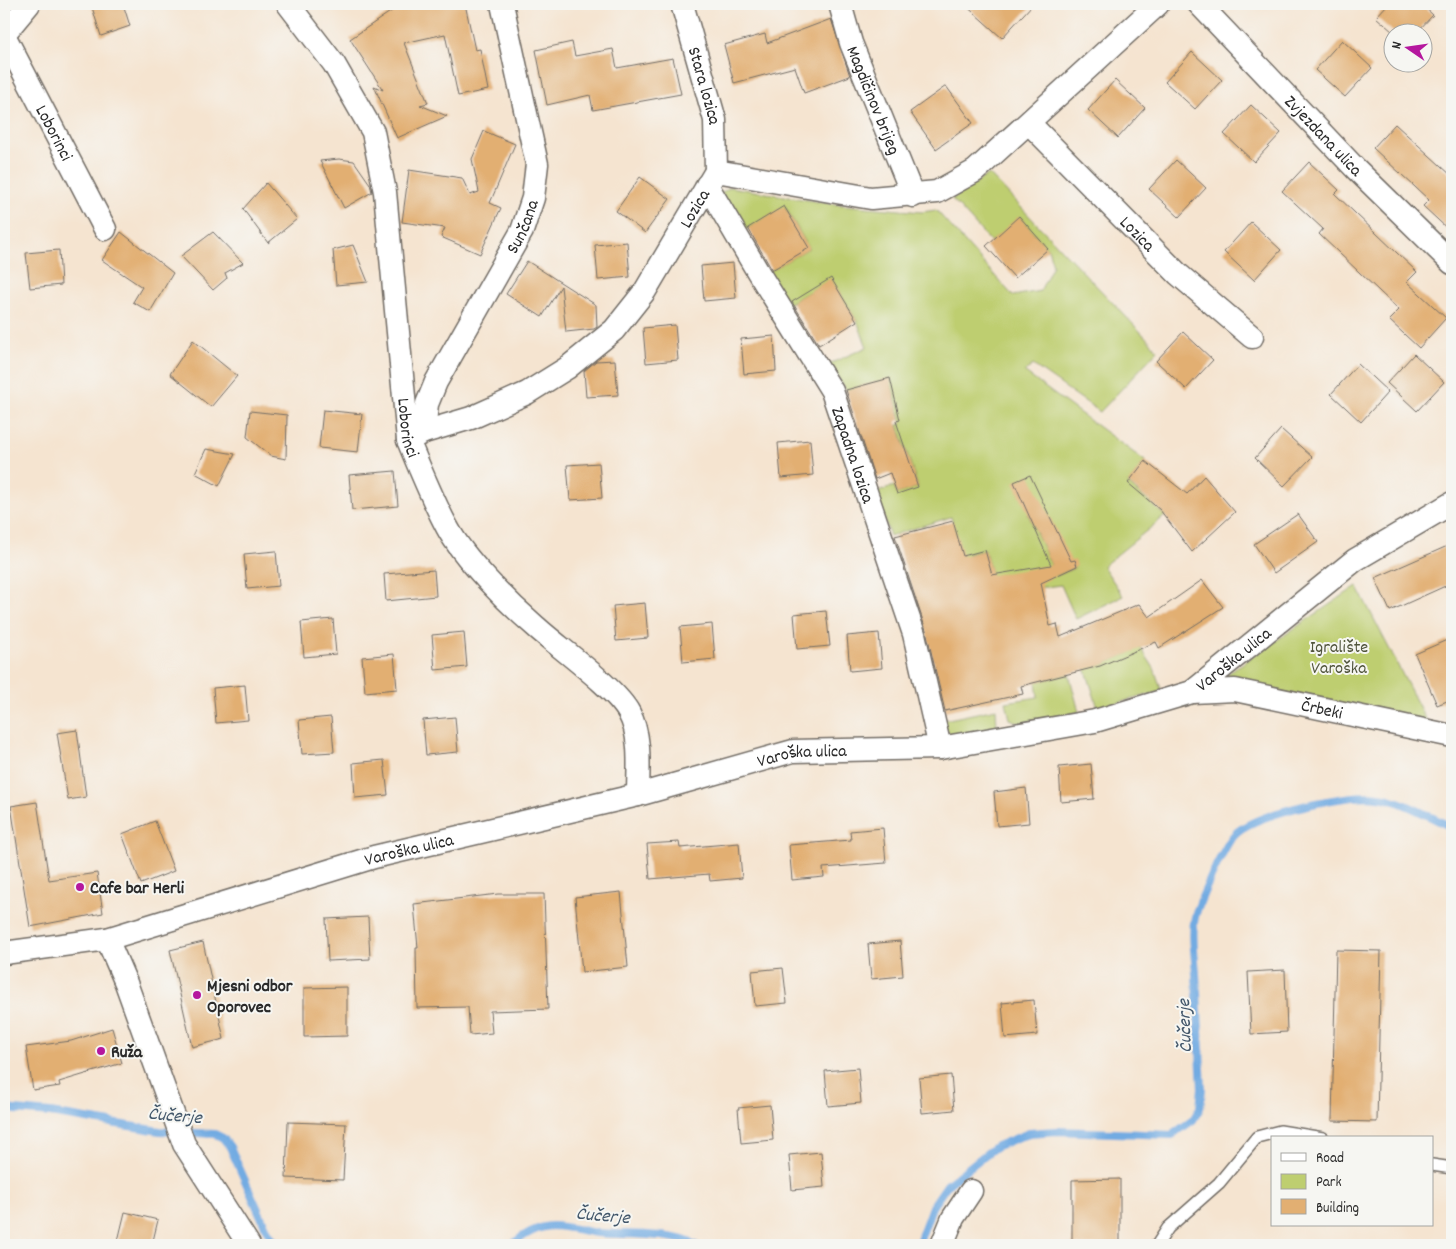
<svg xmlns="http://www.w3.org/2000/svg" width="1456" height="1249" viewBox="0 0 1456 1249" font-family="Dekko,sans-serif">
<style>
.green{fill:#bece70;stroke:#747c4e;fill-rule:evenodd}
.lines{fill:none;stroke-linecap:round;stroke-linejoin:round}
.stream{stroke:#72abe2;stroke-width:8}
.building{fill:#e2af72}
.lane-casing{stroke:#726c65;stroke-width:14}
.street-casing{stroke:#726c65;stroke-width:25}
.lane{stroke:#fff;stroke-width:11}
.street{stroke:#fff;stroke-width:22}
.poi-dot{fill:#b5179e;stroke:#f6f6f2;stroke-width:2}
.labels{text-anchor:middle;stroke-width:4;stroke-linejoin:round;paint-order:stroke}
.street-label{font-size:18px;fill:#2b2b2b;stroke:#f6f6f2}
.park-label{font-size:18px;fill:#50543c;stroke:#f6f6f2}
.poi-label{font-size:18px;font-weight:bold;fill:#2b2b2b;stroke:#f6f6f2;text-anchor:start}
.water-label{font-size:19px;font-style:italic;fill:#44586b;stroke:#f6f6f2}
</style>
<rect width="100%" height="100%" fill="#f6f6f2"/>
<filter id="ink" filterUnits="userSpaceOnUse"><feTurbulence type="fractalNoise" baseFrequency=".02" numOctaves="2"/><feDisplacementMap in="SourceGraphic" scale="10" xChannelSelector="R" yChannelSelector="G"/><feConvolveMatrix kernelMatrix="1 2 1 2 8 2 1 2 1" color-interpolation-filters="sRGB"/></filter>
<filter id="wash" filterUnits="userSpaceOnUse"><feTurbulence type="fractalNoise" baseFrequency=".0096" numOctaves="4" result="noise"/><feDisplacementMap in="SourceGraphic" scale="20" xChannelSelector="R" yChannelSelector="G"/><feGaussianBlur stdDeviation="1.12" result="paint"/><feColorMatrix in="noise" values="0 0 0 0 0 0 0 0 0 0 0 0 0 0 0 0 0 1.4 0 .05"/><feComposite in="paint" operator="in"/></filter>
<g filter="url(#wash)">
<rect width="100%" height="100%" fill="#f5e4d0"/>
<g class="green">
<path d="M989 174 1158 350 1100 412 1033 365 1024 372 1145 461 1128 484 1165 516 1103 566 1123 596 1076 619 1061 585 1037 588 993 581 985 550 968 554 971 563 959 636 956 533 951 517 890 536 876 493 894 486 897 494 918 487 898 425 902 423 890 379 846 390 829 364 867 347 857 321 831 279 788 304 768 272 809 248 785 207 743 231 721 193 730 187 832 204 922 212 936 210 1013 296 1040 291 1053 265 1048 249 1020 217 991 242 952 199ZM1028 514 1074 567V568L1056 576Z"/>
<path d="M1357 586 1429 726 1218 680Z"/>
<path d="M1118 614 1154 668 1161 689 1159 692 1098 708 1083 661 1093 659 1097 667 1129 653Z"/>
<path d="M1069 674 1079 712 1019 723 1010 719 1006 702 1038 697 1036 682Z"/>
<path d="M996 709 997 728 956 735 949 733 942 724 944 720Z"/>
</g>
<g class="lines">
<g class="stream">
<path d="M4 1109 50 1113 160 1131 215 1134 223 1138 230 1147 268 1232 277 1245"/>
<path d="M512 1245C523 1235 536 1227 552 1226 567 1226 582 1231 597 1233 624 1235 673 1232 695 1245"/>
<path d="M918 1245 932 1207 947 1185 995 1147 1029 1133 1056 1131 1172 1135 1193 1120 1200 1108 1202 1088C1200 1050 1198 1012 1196 974 1195 956 1191 934 1195 917 1199 902 1226 840 1237 832 1259 813 1350 792 1379 797 1402 800 1431 818 1452 827"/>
</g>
</g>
<g id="blocks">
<g class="building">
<path d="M91 4H123L130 26 101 36Z"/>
<path d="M402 4H465L475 50 480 49 488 90 458 96 445 34 404 43 428 103 420 105 447 116 397 138 374 86 383 90 350 39Z"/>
<path d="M964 4H1033L1002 38Z"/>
<path d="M1388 4H1421L1433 15 1417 32H1393L1376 17Z"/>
<path d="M831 19 850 76 804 93 795 67 734 83 724 45 765 34 767 43Z"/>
<path d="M1342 40 1372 68 1345 97 1315 70Z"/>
<path d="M572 42 575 56 613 49 617 68 673 58 681 94 593 110 590 95 547 105 536 50Z"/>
<path d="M1192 52 1222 80 1195 109 1165 82Z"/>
<path d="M1115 80 1145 108 1118 138 1088 110Z"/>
<path d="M946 86 973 123 936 149 910 112Z"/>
<path d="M1251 105 1281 133 1254 162 1224 134Z"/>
<path d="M1395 124 1452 176V233L1423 206 1429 200 1373 148Z"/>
<path d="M484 131 515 144 490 203 501 208 480 254 441 237 445 228 402 222 409 170 462 178 470 195 479 192 472 159Z"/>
<path d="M339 159 354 161 370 184 372 192 344 208 320 161Z"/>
<path d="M1176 160 1206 188 1179 217 1149 189Z"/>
<path d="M1309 162 1339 190 1335 194 1417 272 1407 282 1446 318 1419 348 1389 320 1399 310 1319 234 1323 229 1282 191Z"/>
<path d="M640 177 670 199 645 233 616 211Z"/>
<path d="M266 183 297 219 268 243 243 209Z"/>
<path d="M784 206 809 248 772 270 748 228Z"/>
<path d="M1019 216 1048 249 1015 278 986 246Z"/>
<path d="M1251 222 1281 250 1254 280 1224 252Z"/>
<path d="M121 232 173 273 150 312 133 302 142 287 102 260Z"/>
<path d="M213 232 243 263 225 273 227 278 213 290 181 256Z"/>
<path d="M627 242 630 277 598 280 595 245Z"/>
<path d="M353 245 368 282 336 285 333 250Z"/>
<path d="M59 250 61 285 30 288 26 253Z"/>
<path d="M527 261 596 305 597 327 594 329 566 332 561 286 542 317 506 294Z"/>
<path d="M733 263 736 298 704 301 701 266Z"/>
<path d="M831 278 857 321 819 345 792 302Z"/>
<path d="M675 325 678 360 646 363 643 328Z"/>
<path d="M1183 332 1213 360 1186 389 1156 361Z"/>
<path d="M774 336 776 371 744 374 741 339Z"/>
<path d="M193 340 237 376 211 407 170 374Z"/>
<path d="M1414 354 1444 382 1417 411 1387 383Z"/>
<path d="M615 360 618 395 586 397 584 371 596 361Z"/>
<path d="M1358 364 1388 392 1361 422 1331 394Z"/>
<path d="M890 378 900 420 896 421 918 487 897 494 890 473 875 479 846 390Z"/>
<path d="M323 410 362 414 358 452 319 448Z"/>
<path d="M250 411 287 415 286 459 271 456 247 437Z"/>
<path d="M1281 429 1312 457 1284 486 1255 458Z"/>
<path d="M810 440 813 475 781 478 778 443Z"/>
<path d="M206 449 235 454 219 486 195 473Z"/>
<path d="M1145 461 1187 494 1204 476 1235 512 1192 552 1160 510 1128 483Z"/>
<path d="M599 463 602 498 570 500 567 465Z"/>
<path d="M395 471 398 506 352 510 349 475Z"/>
<path d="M1030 475 1071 561 1075 560 1077 566 1041 583 1050 626 1057 624 1060 637 1139 604 1149 617 1202 580 1223 607 1159 648 1156 642 1100 666 1021 686 1023 694 945 711 926 630 895 536 953 521 963 556 985 550 992 575 1051 565 1014 482Z"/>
<path d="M1298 514 1318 542 1274 573 1254 544Z"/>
<path d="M1452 544V583L1390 611 1375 578Z"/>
<path d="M276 551 279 586 247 589 244 554Z"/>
<path d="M434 570 436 596 386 601 384 574Z"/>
<path d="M645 603 648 638 616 641 613 606Z"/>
<path d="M826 611 830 646 797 649 794 614Z"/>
<path d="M333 619 336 654 304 657 301 622Z"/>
<path d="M712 624 715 659 683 662 680 627Z"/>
<path d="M464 632 467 667 435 670 432 635Z"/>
<path d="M879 633 882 668 850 671 847 636Z"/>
<path d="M1447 640 1452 652V699L1437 705 1415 654Z"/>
<path d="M394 654 397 689 365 692 362 657Z"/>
<path d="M245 685 248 720 216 723 213 688Z"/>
<path d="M331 717 334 752 302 754 299 720Z"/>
<path d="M455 717 458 752 426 755 423 720Z"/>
<path d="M77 730 86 797 68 800 57 733Z"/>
<path d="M384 760 388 795 355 798 353 763Z"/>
<path d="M1091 764 1094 799 1061 802 1059 767Z"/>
<path d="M1026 788 1029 823 997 826 994 792Z"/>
<path d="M37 802 49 880 97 873 103 913 30 927 11 806Z"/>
<path d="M155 821 174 871 141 884 122 834Z"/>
<path d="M883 828 886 863 823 868 824 877 792 880 789 845 851 840 850 831Z"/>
<path d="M679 842 680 848 739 843 742 878 710 881 709 874 650 879 647 844Z"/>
<path d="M621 892 628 967 582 972 575 897Z"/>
<path d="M498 894H544L548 1009 490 1011 492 1033 470 1035 468 1007 417 1008 416 948H418L414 904Z"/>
<path d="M368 917 370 959 328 961 326 919Z"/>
<path d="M900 941 903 976 871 979 868 944Z"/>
<path d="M203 942 224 1039 192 1047 170 950Z"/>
<path d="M1336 950 1381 951 1377 1122 1332 1121Z"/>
<path d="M783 968 787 1003 755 1006 752 971Z"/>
<path d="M1285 970 1287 1032 1251 1034 1248 972Z"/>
<path d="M347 987V1036L304 1037V988Z"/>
<path d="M1034 1000 1037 1035 1005 1038 1002 1003Z"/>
<path d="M112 1028 122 1063 59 1082 60 1086 33 1090 26 1047 71 1041Z"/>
<path d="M858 1068 861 1103 828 1106 825 1071Z"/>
<path d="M951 1075 954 1110 922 1113 919 1078Z"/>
<path d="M770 1105 773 1140 741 1143 738 1108Z"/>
<path d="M288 1122 346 1124 343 1180 286 1178Z"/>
<path d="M821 1152 824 1187 792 1190 789 1155Z"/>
<path d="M1120 1179V1245H1072V1180Z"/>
<path d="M125 1212 158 1220 152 1245H117Z"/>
</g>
</g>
</g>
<g filter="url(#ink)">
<use href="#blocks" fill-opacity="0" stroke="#726c65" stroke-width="1"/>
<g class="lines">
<defs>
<g id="lane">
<path d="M1432 1165 1452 1168"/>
<path d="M1157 1245 1168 1228 1219 1183 1257 1137 1280 1131 1323 1138"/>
</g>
<g id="street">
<path id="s1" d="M288 4 334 64 373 132 385 192 408 440C420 469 432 499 447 527 464 559 507 602 535 626 558 647 616 688 629 713 642 737 638 769 638 795"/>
<path id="s2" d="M682 4 715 120 716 171"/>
<path id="s3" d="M840 4 851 43 913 196"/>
<path id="s4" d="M1199 4 1356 169 1452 263"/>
<path d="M4 34 29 4"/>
<path id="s5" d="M4 35 105 229"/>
<path id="s6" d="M1029 123 1178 274 1252 337"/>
<path id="s7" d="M707 185 758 272 832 391 914 634 940 748"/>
<path id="s8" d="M424 432 427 404 436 382 522 231 533 198 537 164 502 4"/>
<path id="s9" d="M408 440 424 432 471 418 527 393 567 368 614 330 645 291 716 171 871 198 937 192 975 171 1158 4"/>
<path id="s10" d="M1192 692 1235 690 1452 736"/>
<path id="s11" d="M107 939 374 857 638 795 793 751 940 748 1095 721 1192 692 1355 560 1452 503"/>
<path d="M4 953 107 939 126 983 184 1144 249 1245"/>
<path d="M942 1245 953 1218 971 1191"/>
</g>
</defs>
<use href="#lane" class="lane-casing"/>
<use href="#street" class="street-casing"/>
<use href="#lane" class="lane"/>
<use href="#street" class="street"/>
</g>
</g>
<g class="poi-dot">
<circle cx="80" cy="887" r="5"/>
<circle cx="197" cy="995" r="5"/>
<circle cx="101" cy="1051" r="5"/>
</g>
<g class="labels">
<g class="street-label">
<text dy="6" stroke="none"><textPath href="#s2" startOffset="85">Stara lozica</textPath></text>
<text dy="6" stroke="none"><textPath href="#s3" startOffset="102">Magdičinov brijeg</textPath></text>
<text dy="6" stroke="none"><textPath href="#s5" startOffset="110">Loborinci</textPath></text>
<text dy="6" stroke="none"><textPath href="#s4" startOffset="181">Zvjezdana ulica</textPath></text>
<text dy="6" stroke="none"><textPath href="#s9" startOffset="382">Lozica</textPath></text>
<text dy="6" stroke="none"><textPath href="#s8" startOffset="230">Sunčana</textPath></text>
<text dy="6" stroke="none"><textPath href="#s6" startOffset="155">Lozica</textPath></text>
<text dy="6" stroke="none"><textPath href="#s1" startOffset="452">Loborinci</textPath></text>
<text dy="6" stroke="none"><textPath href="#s7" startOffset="308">Zapadna lozica</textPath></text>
<text dy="6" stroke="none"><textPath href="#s11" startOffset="1170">Varoška ulica</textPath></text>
<text dy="6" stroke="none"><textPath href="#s10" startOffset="132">Črbeki</textPath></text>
<text dy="6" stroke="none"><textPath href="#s11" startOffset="720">Varoška ulica</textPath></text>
<text dy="6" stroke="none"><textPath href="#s11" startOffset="315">Varoška ulica</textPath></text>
</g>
<g class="park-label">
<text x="1339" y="652">Igralište<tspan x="1339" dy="21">Varoška</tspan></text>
</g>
<g class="poi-label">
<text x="90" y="893">Cafe bar Herli</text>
<text x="207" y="991">Mjesni odbor<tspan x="207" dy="21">Oporovec</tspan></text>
<text x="111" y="1057">Ruža</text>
</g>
<g class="water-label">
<text transform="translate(1183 1026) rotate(-92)" y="7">Čučerje</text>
<text transform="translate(175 1114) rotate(5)" y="7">Čučerje</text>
<text transform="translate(603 1214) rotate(5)" y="7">Čučerje</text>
</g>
</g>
<rect width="1456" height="1249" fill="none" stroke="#f6f6f2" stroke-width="20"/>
<rect x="1271" y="1136" width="162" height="90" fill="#f6f6f2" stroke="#a5a5a2"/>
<rect x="1281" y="1153" width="25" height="8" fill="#ffffff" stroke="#a5a5a2"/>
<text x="1316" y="1162" font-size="15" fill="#2b2b2b">Road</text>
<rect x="1281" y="1174" width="25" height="15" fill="#bece70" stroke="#a5a5a2"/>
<text x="1316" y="1186" font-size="15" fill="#2b2b2b">Park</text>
<rect x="1281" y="1199" width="25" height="15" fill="#e2af72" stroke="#a5a5a2"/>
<text x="1316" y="1212" font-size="15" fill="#2b2b2b">Building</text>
<g transform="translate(1408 48) rotate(283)"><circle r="24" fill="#f6f6f2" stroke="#a5a5a2"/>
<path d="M0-4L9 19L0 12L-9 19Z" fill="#b5179e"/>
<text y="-8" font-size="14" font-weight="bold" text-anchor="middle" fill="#2b2b2b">N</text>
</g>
</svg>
